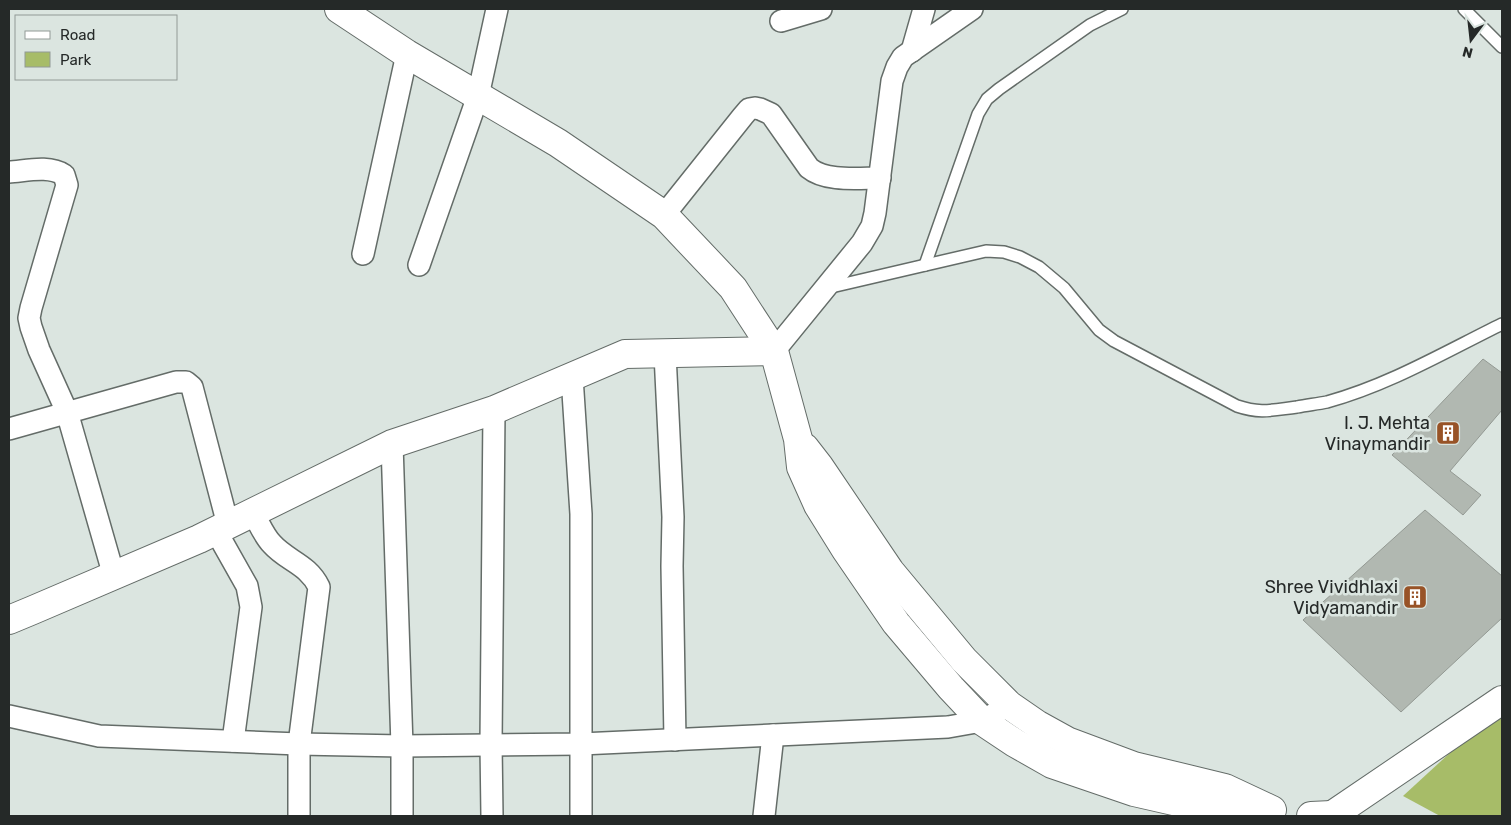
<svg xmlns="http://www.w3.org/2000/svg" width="1511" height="825" viewBox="0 0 1511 825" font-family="Rubik,sans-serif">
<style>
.green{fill:#a7bc68}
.building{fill:#b1b8b1;stroke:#939993}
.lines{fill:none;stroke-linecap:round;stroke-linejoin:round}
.lane-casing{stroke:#646c68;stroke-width:14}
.street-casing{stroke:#646c68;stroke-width:24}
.secondary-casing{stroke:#646c68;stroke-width:30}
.primary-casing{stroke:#646c68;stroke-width:30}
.lane{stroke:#fff;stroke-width:11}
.street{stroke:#fff;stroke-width:21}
.secondary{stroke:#fff;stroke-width:28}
.primary{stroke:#fff;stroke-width:28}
.labels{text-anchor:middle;stroke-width:5;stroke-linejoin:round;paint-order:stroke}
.poi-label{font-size:18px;fill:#252928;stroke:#dbe5e0;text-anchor:end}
</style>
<rect width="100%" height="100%" fill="#dbe5e0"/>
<path class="green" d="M1502 705V816H1440L1403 796Z"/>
<g class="building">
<path d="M1483 359 1502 373V410L1450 471 1481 495 1463 515 1392 455Z"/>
<path d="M1425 510 1502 576V618L1401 712 1303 620Z"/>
</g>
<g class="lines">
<defs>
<g id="lane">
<path d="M1464 9 1502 47"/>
<path d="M925 265 978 114 987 99 999 89 1090 25 1122 9"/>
<path d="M827 288 986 251 1004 252 1020 257 1039 267 1064 288 1099 330 1114 341 1237 406C1261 414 1272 410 1297 407 1307 405 1317 404 1327 402 1389 385 1445 352 1502 324"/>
</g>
<g id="street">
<path d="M781 21 821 9"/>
<path d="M912 51 924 9"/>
<path d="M9 172C26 171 49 165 64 175L67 185 31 308 29 318 31 327 39 350 67 412 114 576"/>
<path d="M664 215 743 116 749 109 755 108 760 109 771 114 809 168C826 182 858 178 880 178"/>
<path d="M363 254 407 54"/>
<path d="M419 265 478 96 497 9"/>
<path d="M774 351 862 243 872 226 875 213 892 81 897 67 903 57 972 9"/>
<path d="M665 354 673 517 672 566 675 740"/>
<path d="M572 377 581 514V816"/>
<path d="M9 429 176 382H186L192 387 228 525"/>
<path d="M392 444 402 746V816"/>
<path d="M253 513C259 523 264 536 272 544 287 561 308 564 319 587L299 744V816"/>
<path d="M216 531 247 586 251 607 233 741"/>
<path d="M9 716 99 736 299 744 402 746 581 744 948 727 982 721 1009 705"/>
<path d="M492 816 491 744 494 410"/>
<path d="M764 816 773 735"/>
</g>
<g id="secondary">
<path d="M9 620 33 610 199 539 392 444 494 410 625 354 774 351"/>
<path d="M1331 816 1502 700"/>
</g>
<g id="primary">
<path d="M339 9 407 54 558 143 664 215 733 288 774 351 798 439 801 467 818 505 846 550 896 623 951 688 982 721 1015 743 1052 764 1134 792 1226 813 1270 816"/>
<path d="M805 448 819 466 890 571 964 660 1009 705 1038 725 1067 741 1134 766 1225 788 1272 810"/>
<path d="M1311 816 1332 815 1338 816"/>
</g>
</defs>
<use href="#lane" class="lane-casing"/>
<use href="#street" class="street-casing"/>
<use href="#secondary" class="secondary-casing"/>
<use href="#primary" class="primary-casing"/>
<use href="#lane" class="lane"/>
<use href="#street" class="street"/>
<use href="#secondary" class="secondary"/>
<use href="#primary" class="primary"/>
</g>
<defs>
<symbol id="building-square" viewBox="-11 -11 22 22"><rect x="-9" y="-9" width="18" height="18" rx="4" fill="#985327" stroke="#dbe5e0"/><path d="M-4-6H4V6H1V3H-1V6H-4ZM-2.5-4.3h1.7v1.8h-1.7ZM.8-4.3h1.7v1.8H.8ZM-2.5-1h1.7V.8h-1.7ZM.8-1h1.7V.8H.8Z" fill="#fff"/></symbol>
</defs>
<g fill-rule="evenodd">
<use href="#building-square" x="1434" y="419" width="28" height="28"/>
<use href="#building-square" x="1401" y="583" width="28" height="28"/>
</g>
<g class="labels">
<g class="poi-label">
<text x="1430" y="429">I. J. Mehta<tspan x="1430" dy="21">Vinaymandir</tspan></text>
<text x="1398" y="593">Shree Vividhlaxi<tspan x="1398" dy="21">Vidyamandir</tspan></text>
</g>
</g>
<rect width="1511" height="825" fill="none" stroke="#252928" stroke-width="20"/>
<rect x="15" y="15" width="162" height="65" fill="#dbe5e0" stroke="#929a96"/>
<rect x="25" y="31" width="25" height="8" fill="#ffffff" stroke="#929a96"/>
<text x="60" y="40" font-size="15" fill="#252928">Road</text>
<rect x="25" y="52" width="25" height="15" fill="#a7bc68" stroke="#929a96"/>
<text x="60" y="65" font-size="15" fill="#252928">Park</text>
<g transform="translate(1471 40) rotate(195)" stroke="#dbe5e0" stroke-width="4" paint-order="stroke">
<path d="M0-4L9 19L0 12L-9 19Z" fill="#252928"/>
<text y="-8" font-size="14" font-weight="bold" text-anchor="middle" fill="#252928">N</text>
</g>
</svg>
